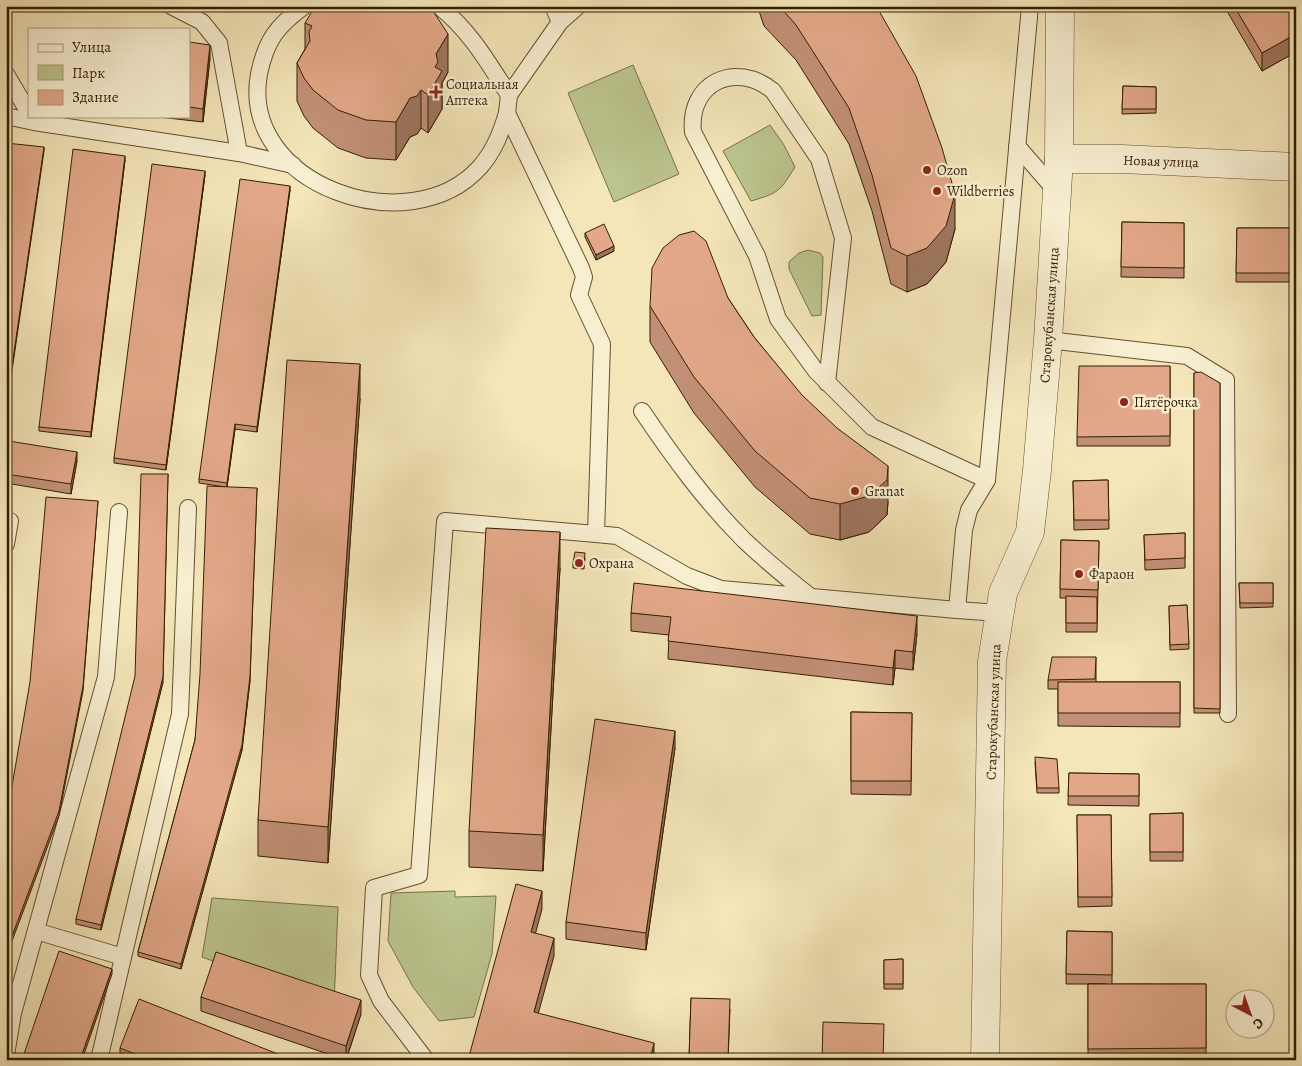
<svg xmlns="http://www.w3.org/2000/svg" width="1302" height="1066" viewBox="0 0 1302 1066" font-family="Alegreya,serif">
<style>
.green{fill:#bcc58f;stroke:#787248}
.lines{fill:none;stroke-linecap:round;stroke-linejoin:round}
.service-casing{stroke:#64502e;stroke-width:18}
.tertiary-casing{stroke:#64502e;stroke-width:29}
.service{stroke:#f8efd2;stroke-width:16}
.tertiary{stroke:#f8efd2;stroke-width:28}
.wall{fill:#c29076;stroke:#341e00}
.shaded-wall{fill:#9e7660;stroke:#341e00}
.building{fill:#e2a889;stroke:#341e00}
.poi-dot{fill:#8f2418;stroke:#f8efd2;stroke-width:2}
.labels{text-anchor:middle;stroke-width:5;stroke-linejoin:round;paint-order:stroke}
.poi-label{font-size:14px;fill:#341e00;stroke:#f8efd2;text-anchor:start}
.street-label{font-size:14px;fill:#341e00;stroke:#f8efd2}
</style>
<rect width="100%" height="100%" fill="#f4e6b9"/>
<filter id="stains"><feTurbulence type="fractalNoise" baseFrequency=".004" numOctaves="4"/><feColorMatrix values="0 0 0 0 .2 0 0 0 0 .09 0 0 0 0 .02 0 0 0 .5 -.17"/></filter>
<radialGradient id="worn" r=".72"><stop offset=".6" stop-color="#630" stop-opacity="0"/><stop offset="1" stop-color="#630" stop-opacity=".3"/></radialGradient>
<g class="green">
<path d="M633 65 679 174 614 202 568 93Z"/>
<path d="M770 125 784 145 795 167C780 191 779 193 751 201L723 151Z"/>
<path d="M808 250 820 253 823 257 821 315 812 316 789 269V262L799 253Z"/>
<path d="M455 891V897L496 896 492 954 474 1017 439 1021 413 987 388 941 391 893Z"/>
<path d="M212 898 338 907 334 1005 202 957Z"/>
</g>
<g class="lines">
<defs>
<g id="service">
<path d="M171 6 202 22 219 43 239 153"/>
<path d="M304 6C277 26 266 40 259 74 239 185 410 245 480 167 494 151 501 133 507 113"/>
<path d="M439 6C471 32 487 61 509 95"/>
<path d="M553 6 560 22"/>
<path d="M578 6 560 22 509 95 507 113 581 268 584 277 579 295 602 344 596 534 617 536 687 576 721 589 957 610 964 530 969 510 987 480 1030 6"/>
<path d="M6 74 29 113"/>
<path d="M6 116 34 122 239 153 293 165"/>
<path d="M1017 146 1057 192"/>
<path d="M1048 340 1187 356 1226 380 1228 714"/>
<path d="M827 383 843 238 819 159 773 91C735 60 688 83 693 132L757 256 778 319 816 371 872 427 987 480"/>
<path d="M642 411C673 457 705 501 744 540 765 560 788 579 811 597"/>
<path d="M6 544 10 521"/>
<path d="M957 610 999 613"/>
<path d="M36 931 123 957"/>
<path d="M6 1055 13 1013 106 677 119 512"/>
<path d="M99 1060 180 714 188 508"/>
<path d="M426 1060 381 1001 369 975 374 888 419 875 445 521 596 534"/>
</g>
<g id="tertiary">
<path d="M1059 159 1060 6"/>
<path d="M985 1060 992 661 1003 593 1030 532 1037 470 1048 340 1059 159H1122L1296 167"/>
</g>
</defs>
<use href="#service" class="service-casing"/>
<use href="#tertiary" class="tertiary-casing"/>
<use href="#service" class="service"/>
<use href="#tertiary" class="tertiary"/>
</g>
<g class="wall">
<path d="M759 6H876L955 229 946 262 927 284 907 292 891 284 872 211 849 144 796 60 764 26 759 11Z"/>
<path d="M1224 6H1296V52L1262 71Z"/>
<path d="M305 23 448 72 442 83V109L428 133 421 128 417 134 410 137 396 160 366 158 338 148 313 128 304 116 297 101V63L305 49Z"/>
<path d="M189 42 210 58 203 122 150 116H189Z"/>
<path d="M1123 86 1156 87V113L1122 114Z"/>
<path d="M125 160 91 437 39 431V427Z"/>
<path d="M205 175 166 470 114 463V458Z"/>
<path d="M290 190 257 432 235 429 227 487 250 681 242 750 181 969 138 956V952L195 740 225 487 199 483V479Z"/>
<path d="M1122 222 1184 223V278L1121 277Z"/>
<path d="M1237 228H1292V282H1236Z"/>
<path d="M585 233 614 251 596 260 585 237Z"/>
<path d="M728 298 754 337 888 502 887 515 869 532 840 540 810 534 755 487 694 413 650 342V306Z"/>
<path d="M1170 366V446H1077V437Z"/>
<path d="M1194 373 1220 383V713H1194Z"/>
<path d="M360 399 328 863 258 856V820Z"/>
<path d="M6 457 77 461 71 494 6 483Z"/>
<path d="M1108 480 1109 529 1074 530 1073 481Z"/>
<path d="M1185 533V568L1145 570 1144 535Z"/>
<path d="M1061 540 1099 541 1097 632H1066V598H1060Z"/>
<path d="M585 558 584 569 573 568V563Z"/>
<path d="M560 568 543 871 469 867V831Z"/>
<path d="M1239 583H1273V607L1240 608Z"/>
<path d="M1187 605 1189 649 1170 650 1169 606Z"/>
<path d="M631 613 917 634 913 670 895 668 893 685 668 659 669 635 631 631Z"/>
<path d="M1096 657V682H1180V727L1058 726V689H1048V680Z"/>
<path d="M163 682 101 930 76 924V919Z"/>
<path d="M851 712 912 713 911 795 851 794Z"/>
<path d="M675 748 646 950 566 939V922Z"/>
<path d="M1035 762 1059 788V793H1037Z"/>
<path d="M1069 773 1139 774V806L1068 805Z"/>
<path d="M1183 813V861H1150V814Z"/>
<path d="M1077 815H1111L1112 906 1078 907Z"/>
<path d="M1067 931 1112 932V984H1206V1060H1088V984H1106H1066Z"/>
<path d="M903 959V989H884V960Z"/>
<path d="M201 997 361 1014 346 1060 201 1011Z"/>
<path d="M691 998 730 1009 728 1060H689Z"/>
<path d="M120 1048 293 1060H138L120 1053Z"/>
</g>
<g class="shaded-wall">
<path d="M448 34V72L442 83V109L428 133V95L435 67 436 54Z"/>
<path d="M1296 34V52L1262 71V53Z"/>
<path d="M210 45V58L203 122V109Z"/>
<path d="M421 90V128L417 134 410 137 396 160V122L410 98Z"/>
<path d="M44 147V151L6 412V407Z"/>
<path d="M125 156V160L91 437V432Z"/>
<path d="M205 171V175L166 470V465Z"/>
<path d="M290 186V190L257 432V427Z"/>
<path d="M955 194V229L946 262 927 284 907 292V256Z"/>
<path d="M614 246V251L596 260V255Z"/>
<path d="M360 364V399L328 863V827Z"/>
<path d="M235 424V429L227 487V483Z"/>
<path d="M77 452V461L71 494V484Z"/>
<path d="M888 466V502L887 515 869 532 840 540V504Z"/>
<path d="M168 474 163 682 101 930V925Z"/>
<path d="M257 488 250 681 242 750 181 969V964Z"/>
<path d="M98 501 83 691 59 816 6 957V952Z"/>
<path d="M560 532V568L543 871V835Z"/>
<path d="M917 616V634L913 670V652Z"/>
<path d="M895 650V668L893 685V668Z"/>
<path d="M675 731V748L646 950V933Z"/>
<path d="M542 891V909L531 950V932Z"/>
<path d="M554 938V956L534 1029V1012Z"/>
<path d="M112 969V974L82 1060H80Z"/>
<path d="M361 1000V1014L346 1060V1046Z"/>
<path d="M654 1043V1060H650Z"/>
</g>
<g class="building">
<path d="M315 6H430L448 34 436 54 438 62 435 67 442 71 428 95 421 90 417 96 410 98 396 122 366 120 338 110 313 90 304 78 297 63 310 41 309 32 312 26 305 23Z"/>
<path d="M779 6H876L878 9 916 76 942 148 955 194 946 226 927 248 907 256 891 248 872 175 849 108 796 25Z"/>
<path d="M1234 6H1296V34L1262 53Z"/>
<path d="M189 42 210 45 203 109 189 107Z"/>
<path d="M1123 86 1156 87V109H1122Z"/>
<path d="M6 143 44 147 6 407Z"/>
<path d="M73 149 125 156 91 432 39 427Z"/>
<path d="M152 164 205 171 166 465 114 458Z"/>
<path d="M240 179 290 186 257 427 235 424 227 483 199 479Z"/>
<path d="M1122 222 1184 223V268L1121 267Z"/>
<path d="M604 224 614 246 596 255 585 233Z"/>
<path d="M1237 228H1292V273H1236Z"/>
<path d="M694 231 706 241 728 298 754 337 802 395 837 428 888 466 887 480 869 496 840 504 810 498 755 451 694 377 650 306 652 268 663 248 679 235Z"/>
<path d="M287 360 360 364 328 827 258 820Z"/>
<path d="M1079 366H1170V436L1077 437Z"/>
<path d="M1201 372 1220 383V709L1194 708V373Z"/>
<path d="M9 441 77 452 71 484 6 474V457Z"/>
<path d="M141 474H168L163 677 101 925 76 919 135 676Z"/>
<path d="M1108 480 1109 520H1074L1073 481Z"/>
<path d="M207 486 257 488 250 676 242 745 181 964 138 952 195 740 200 674Z"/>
<path d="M46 497 98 501 83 686 59 811 6 952V804L11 792 30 682Z"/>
<path d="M486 528 560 532 543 835 469 831Z"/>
<path d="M1185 533V558L1145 560 1144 535Z"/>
<path d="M1061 540 1099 541 1098 590 1060 589Z"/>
<path d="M575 552 585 553 584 564 573 563Z"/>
<path d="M634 583 917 616 913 652 895 650 893 668 668 641 671 617 631 613Z"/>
<path d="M1239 583H1273V603H1240Z"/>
<path d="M1066 596 1097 597V623H1066Z"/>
<path d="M1187 605 1189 644 1170 645 1169 606Z"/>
<path d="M1052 657H1096L1095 679 1048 680Z"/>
<rect x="1058" y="682" width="122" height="31"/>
<path d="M851 712 912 713 911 781H851Z"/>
<path d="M595 719 675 731 646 933 566 922Z"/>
<path d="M1035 757 1057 759 1059 788H1037Z"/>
<path d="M1069 773 1139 774V796H1068Z"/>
<path d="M1183 813V852H1150V814Z"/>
<path d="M1077 815H1111L1112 897H1078Z"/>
<path d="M516 884 542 891 531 932 554 938 534 1012 654 1043 650 1060H468Z"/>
<path d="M1067 931 1112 932V975L1066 974Z"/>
<path d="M59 951 112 969 80 1060H22Z"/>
<path d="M216 952 361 1000 346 1046 201 997Z"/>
<path d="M903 959V984H884V960Z"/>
<path d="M1088 984H1206V1048L1088 1049Z"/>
<path d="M691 998 730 999 728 1059 689 1058Z"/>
<path d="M139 999 293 1060H150L120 1048Z"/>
<path d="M823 1022 884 1024 883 1060H822Z"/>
</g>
<g class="poi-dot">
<path d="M433.5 84.5h5v5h5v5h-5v5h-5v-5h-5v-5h5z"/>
<circle cx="927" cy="170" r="5"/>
<circle cx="937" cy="191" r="5"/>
<circle cx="1124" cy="402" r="5"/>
<circle cx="855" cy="491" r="5"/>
<circle cx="579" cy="563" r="5"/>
<circle cx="1079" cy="574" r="5"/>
</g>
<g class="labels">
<g class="poi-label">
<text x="446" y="89">Социальная<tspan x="446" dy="16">Аптека</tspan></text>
<text x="937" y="175">Ozon</text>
<text x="947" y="196">Wildberries</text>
<text x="1134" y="407">Пятёрочка</text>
<text x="865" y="496">Granat</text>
<text x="589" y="568">Охрана</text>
<text x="1089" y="579">Фараон</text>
</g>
<g class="street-label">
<text transform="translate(1161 161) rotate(2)" y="5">Новая улица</text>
<text transform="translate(1049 315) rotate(-86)" y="5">Старокубанская улица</text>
<text transform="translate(993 712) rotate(-88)" y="5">Старокубанская улица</text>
</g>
</g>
<rect width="1302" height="1066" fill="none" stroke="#f4e6b9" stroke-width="25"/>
<rect x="8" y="8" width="1287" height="1051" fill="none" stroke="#341e00" stroke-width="2.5"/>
<rect x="12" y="12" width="1277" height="1041" fill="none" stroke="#341e00"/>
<rect x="28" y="28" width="162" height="90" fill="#f8efd2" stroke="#aa9b7e"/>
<rect x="38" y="44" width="25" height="8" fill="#f8efd2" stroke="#aa9b7e"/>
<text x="72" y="52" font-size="15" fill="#341e00">Улица</text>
<rect x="38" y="65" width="25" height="15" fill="#bcc58f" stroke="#aa9b7e"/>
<text x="72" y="78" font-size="15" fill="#341e00">Парк</text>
<rect x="38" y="90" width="25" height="15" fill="#e2a889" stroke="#aa9b7e"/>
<text x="72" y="102" font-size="15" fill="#341e00">Здание</text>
<g transform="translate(1250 1014) rotate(139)"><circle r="24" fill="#f8efd2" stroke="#aa9b7e"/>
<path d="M0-4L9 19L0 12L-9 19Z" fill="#8f2418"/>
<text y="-8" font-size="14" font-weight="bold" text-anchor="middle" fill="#341e00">С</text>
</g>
<rect width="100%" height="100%" filter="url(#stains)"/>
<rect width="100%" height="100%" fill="url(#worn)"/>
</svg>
